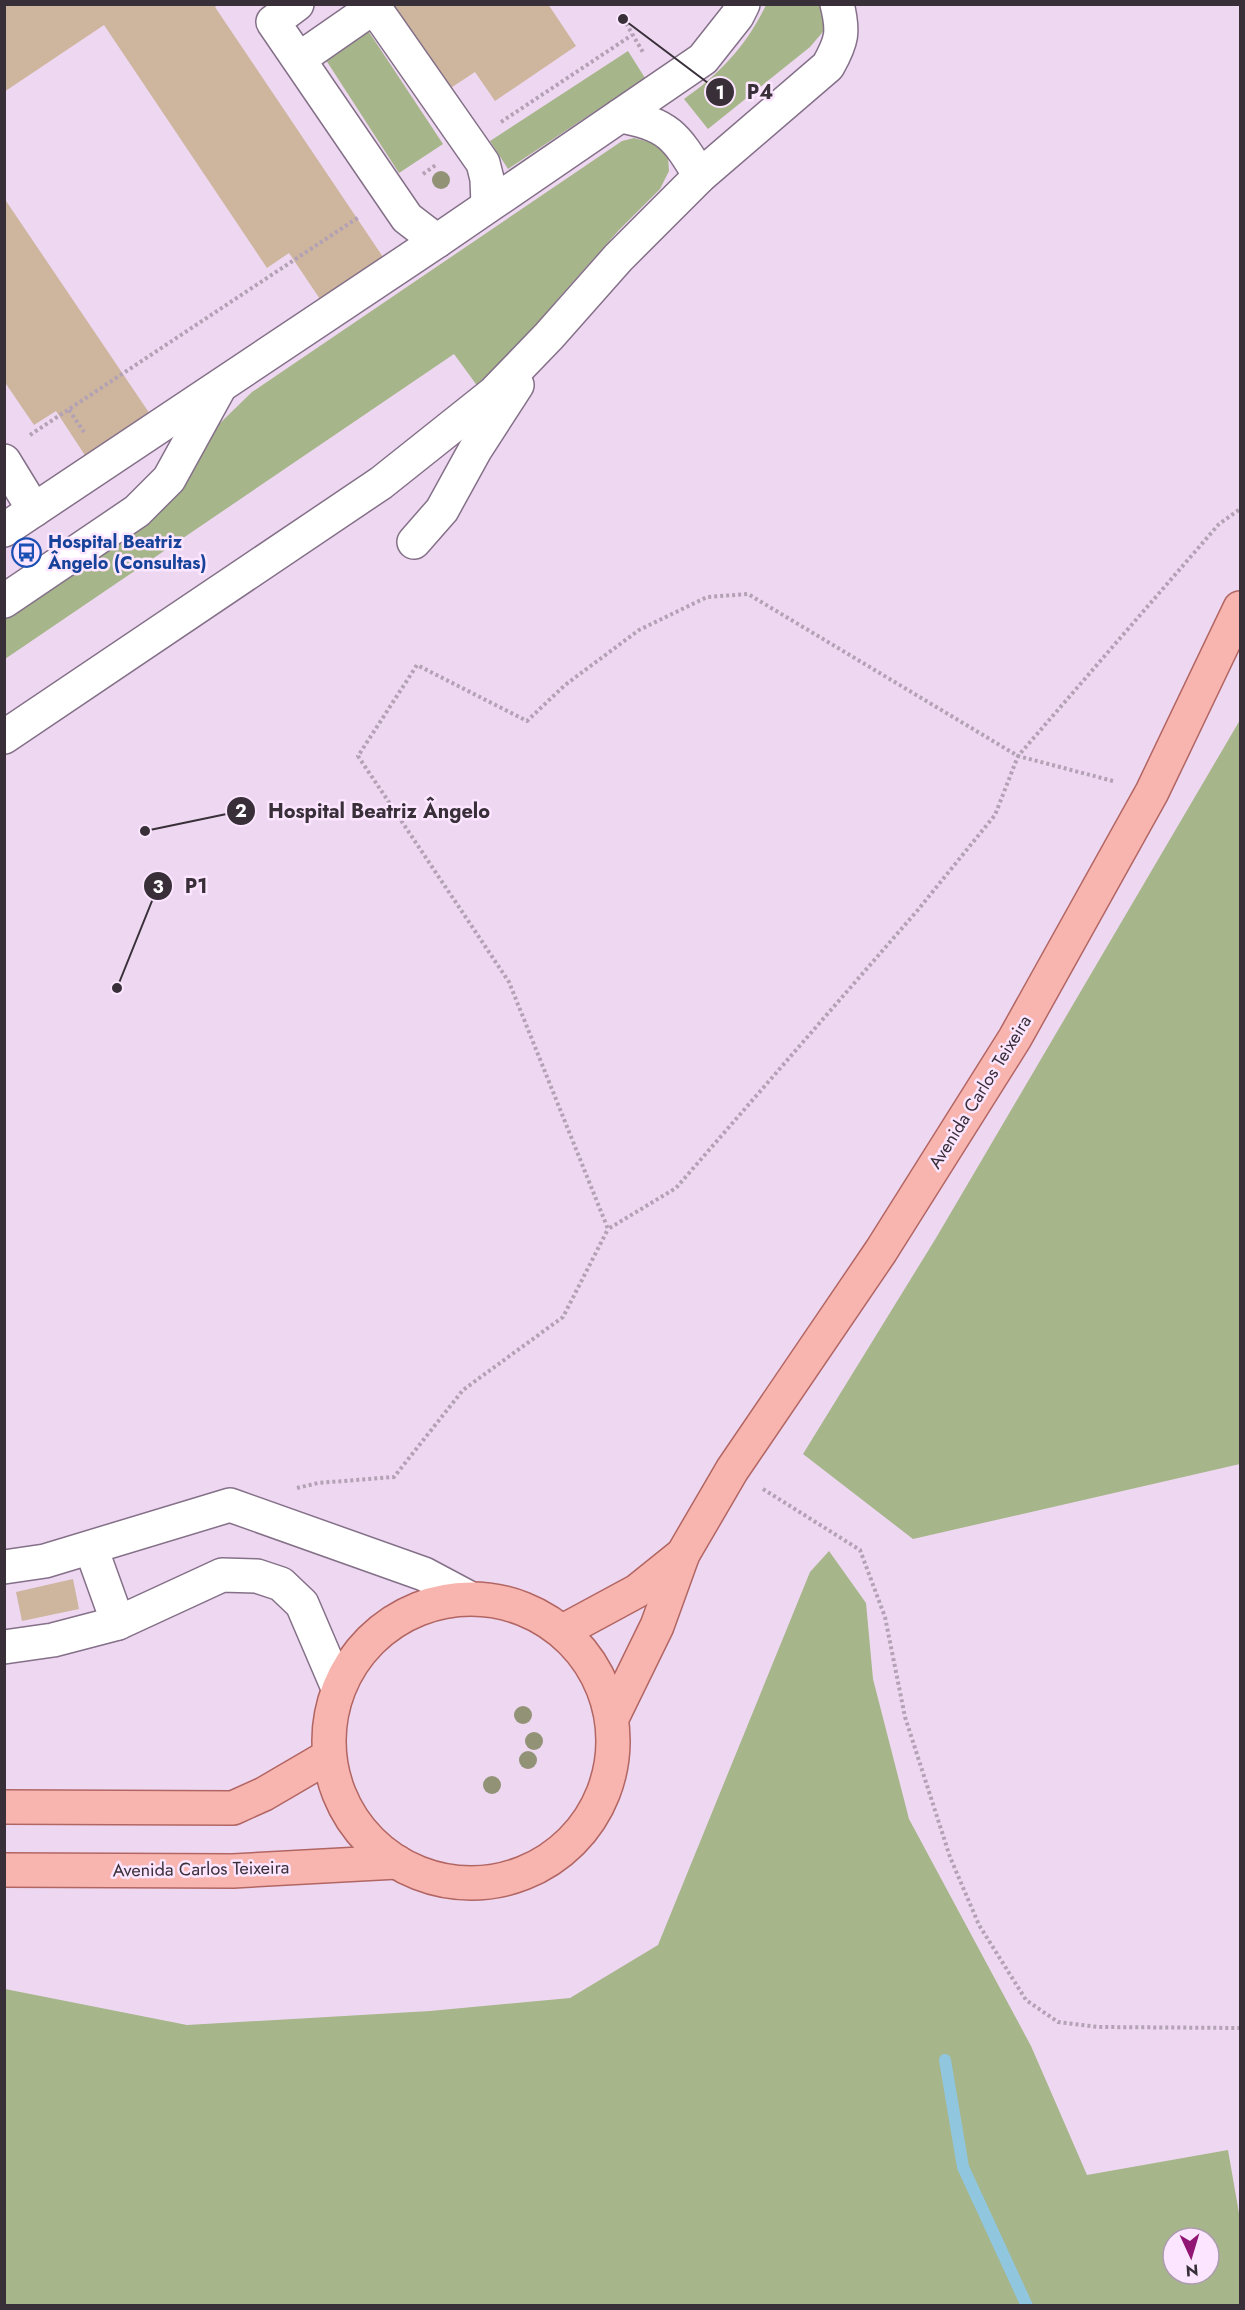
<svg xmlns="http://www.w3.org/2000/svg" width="1245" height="2310" viewBox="0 0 1245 2310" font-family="Jost,sans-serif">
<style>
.green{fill:#a6b58a;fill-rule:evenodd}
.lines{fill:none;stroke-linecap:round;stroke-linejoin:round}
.stream{stroke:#91c6df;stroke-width:12}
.building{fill:#cdb59e}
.minor-casing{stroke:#847088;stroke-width:36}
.major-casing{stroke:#b26663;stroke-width:36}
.path{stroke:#b3a1b5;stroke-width:4;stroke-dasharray:3 3;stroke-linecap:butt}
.minor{stroke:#fff;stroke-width:33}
.major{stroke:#f8b5af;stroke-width:33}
.tree{fill:#929277}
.labels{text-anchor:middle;stroke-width:5;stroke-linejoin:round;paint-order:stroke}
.transit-label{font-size:18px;font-weight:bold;fill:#164399;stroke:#fbe5ff;text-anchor:start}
.street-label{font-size:18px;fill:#382f39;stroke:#fbe5ff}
.leader{fill:none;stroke:#382f39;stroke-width:2}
.callout-dot{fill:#382f39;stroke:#fbe5ff;stroke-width:2}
.mark-label{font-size:18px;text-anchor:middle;font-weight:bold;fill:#fff}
.callout-label{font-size:20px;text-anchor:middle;font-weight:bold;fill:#382f39;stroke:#fbe5ff;stroke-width:5;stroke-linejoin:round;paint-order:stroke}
</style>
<rect width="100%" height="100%" fill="#eed8f1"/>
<g class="green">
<path d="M766 5H824L827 27 810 47 708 129 684 99C720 74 747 45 766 5Z"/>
<path d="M367 29 443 144 399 173 324 57Z"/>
<path d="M628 51 645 78 508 169 490 141Z"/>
<path d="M634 138 657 144 668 157 669 171 660 189 619 230 556 301 481 391 454 354 5 659V615L216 427 252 392 622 141Z"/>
<path d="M1240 720V1464L913 1539 803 1454 936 1238Z"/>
<path d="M829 1551 866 1603 873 1679 909 1819 1031 2046 1087 2175 1228 2150 1240 2219V2305H5V1989L187 2025 430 2011 570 1998 658 1945 810 1572ZM1173 2238H1209V2274H1173Z"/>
</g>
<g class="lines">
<path class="stream" d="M945 2060 963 2167 1027 2306"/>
</g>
<g class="building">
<path d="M4 4H218L215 7 387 263 324 305 289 253 267 268 104 25 4 92Z"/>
<path d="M379 4H548L576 46 495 101 475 72 440 95Z"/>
<path d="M4 198 154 420 90 463 56 411 34 425 4 381Z"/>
<path d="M73 1579 79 1609 22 1621 16 1592Z"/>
</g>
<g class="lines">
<defs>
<g id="minor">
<path d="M297 4 273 22 407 218 437 241"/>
<path d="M372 4 483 163 487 179 488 205"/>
<path d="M299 59 374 7"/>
<path d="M620 116C668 124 676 136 700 176"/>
<path d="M4 461 34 510"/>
<path d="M4 530 437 241 703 59 737 16 743 4"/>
<path d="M414 542 442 510 475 450 517 385"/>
<path d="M4 601 137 511 169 479 218 390"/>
<path d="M4 737 381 483 494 393 549 336 618 258 700 176 828 66C842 41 844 32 837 4"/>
<path d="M91 1548 118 1623"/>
<path d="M4 1567 45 1561 230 1505 424 1574 469 1598"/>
<path d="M4 1647 53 1640 118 1623 222 1575 257 1576 281 1584 302 1604 338 1688"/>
</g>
<g id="major">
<circle cx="471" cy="1741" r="142"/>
<path d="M563 1631 637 1591 683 1554"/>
<path d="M613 1716 657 1626 683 1554 732 1470 881 1251 1015 1038 1152 792 1240 608"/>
<path d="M4 1807 233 1808 264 1794 329 1756"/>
<path d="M4 1870 233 1871 397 1862"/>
</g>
</defs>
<use href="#minor" class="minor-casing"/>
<use href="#major" class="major-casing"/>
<g class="path">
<path d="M620 13 644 54"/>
<path d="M501 122 632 35"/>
<path d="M423 174 437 164"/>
<path d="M69 410 84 432"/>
<path d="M30 435 359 217"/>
<path d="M1113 781 1018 756 748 594 707 597 639 630 565 685 527 721 417 665 358 756 509 982 608 1229 676 1188 917 911 995 815 1018 756 1219 524 1240 509"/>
<path d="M297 1488 318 1483 394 1477 463 1390 563 1317 608 1229"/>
<path d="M763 1489 860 1550 885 1617 905 1717 950 1857 979 1925 1026 2000 1058 2022 1098 2027 1240 2028"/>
</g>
<use href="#minor" class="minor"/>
<use href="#major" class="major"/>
</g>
<g class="tree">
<circle cx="441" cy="180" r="9"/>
<circle cx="523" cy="1715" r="9"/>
<circle cx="534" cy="1741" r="9"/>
<circle cx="528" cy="1760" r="9"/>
<circle cx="492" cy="1785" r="9"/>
</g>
<defs>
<symbol id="bus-ring" viewBox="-11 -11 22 22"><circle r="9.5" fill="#fbe5ff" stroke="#1a4fb4" stroke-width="1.5"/><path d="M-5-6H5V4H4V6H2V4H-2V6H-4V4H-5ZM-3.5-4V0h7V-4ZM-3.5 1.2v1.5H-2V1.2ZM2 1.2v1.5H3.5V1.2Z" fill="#1a4fb4"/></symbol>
</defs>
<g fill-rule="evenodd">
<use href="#bus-ring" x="10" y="536" width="33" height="33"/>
</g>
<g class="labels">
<g class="transit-label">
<text x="48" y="548">Hospital Beatriz<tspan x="48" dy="21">Ângelo (Consultas)</tspan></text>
</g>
<g class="street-label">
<text transform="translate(980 1092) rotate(-58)" y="6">Avenida Carlos Teixeira</text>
<text transform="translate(201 1869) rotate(-1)" y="6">Avenida Carlos Teixeira</text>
</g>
</g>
<path class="leader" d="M623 19L720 92M145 831L241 811M117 988L158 886"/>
<g class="callout-dot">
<circle cx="623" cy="19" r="6"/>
<circle cx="145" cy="831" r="6"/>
<circle cx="117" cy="988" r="6"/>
<circle cx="720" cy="92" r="15"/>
<circle cx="241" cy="811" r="15"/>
<circle cx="158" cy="886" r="15"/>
</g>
<g class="mark-label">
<text x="720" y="99">1</text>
<text x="241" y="817">2</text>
<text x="158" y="893">3</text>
</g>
<g class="callout-label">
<text x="760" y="99">P4</text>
<text x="379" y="818">Hospital Beatriz Ângelo</text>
<text x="196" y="893">P1</text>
</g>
<rect width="1245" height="2310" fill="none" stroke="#382f39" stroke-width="12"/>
<g transform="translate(1191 2256) rotate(176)"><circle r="28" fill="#fbe5ff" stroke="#ad9cb0" stroke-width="1.5"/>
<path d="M0-4.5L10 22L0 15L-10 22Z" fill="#911573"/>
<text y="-9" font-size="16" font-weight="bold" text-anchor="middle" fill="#382f39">N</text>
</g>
</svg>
